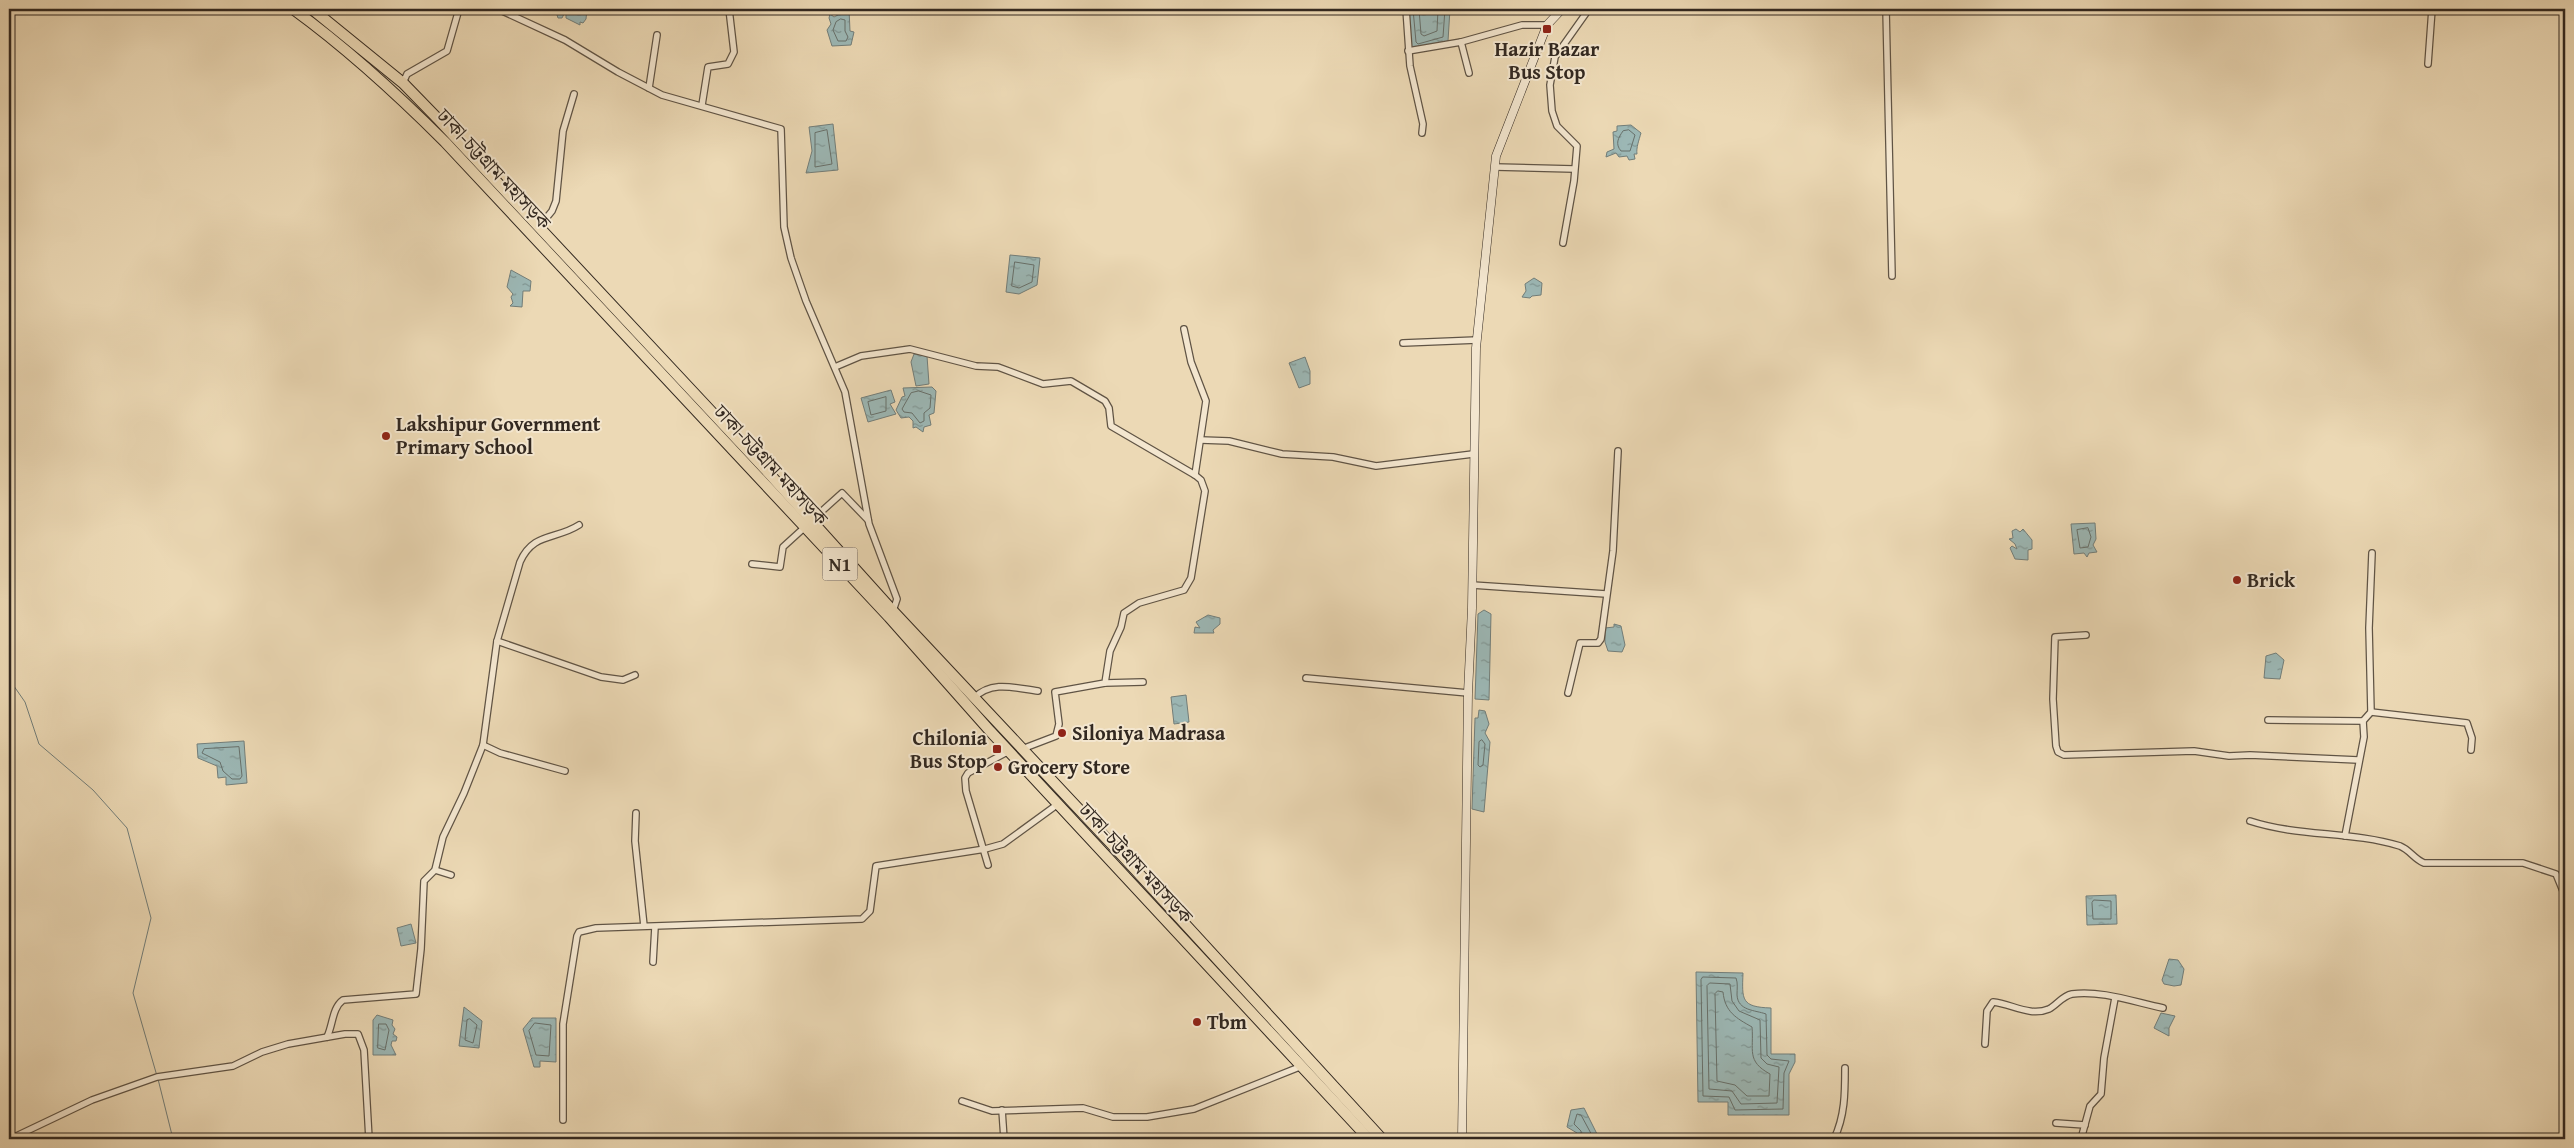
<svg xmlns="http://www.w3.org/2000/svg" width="2574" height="1148" viewBox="0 0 2574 1148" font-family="'Gentium Book Plus','Noto Serif Bengali',serif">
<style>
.water{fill:url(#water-ripples);stroke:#727e7a}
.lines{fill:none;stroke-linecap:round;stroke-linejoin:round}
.shore{stroke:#67706b;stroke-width:1}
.stream{stroke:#727e7a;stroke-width:1}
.street-casing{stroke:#605445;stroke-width:8}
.secondary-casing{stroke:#322820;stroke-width:9}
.highway-casing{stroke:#322820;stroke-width:12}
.street{stroke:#f3e6cf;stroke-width:5.5}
.secondary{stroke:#f3e6cf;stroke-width:8}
.highway{stroke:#ecd9b5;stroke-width:10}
.poi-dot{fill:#8f2418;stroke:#f3e6cf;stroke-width:2}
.labels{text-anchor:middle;stroke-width:4;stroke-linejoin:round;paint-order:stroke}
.shield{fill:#f3e6cf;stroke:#6c6154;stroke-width:1}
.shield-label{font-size:19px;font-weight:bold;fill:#322820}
.poi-label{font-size:20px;font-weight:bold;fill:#322820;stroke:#f3e6cf;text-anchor:start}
.street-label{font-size:20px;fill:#322820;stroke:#f3e6cf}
</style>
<defs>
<pattern id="water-ripples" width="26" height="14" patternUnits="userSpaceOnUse" patternTransform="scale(1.25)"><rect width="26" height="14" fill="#9cb8b6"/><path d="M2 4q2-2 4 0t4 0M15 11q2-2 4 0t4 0" fill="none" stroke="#809694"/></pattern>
</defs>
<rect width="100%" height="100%" fill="#ecd9b5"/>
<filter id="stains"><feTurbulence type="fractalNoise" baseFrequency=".004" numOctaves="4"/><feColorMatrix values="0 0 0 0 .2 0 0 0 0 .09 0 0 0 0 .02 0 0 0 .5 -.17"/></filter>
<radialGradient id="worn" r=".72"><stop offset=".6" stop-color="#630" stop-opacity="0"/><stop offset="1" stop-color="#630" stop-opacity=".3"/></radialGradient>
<g class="water">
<path d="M549 9H587L586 19 583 23 580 22V25L566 18V14H564L562 18H558L556 12 549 11Z"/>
<path d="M837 9H849L850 31 854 32 851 45 832 46 827 30 831 24 829 18 830 14 834 17 838 15Z"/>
<path d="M1408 9H1450L1448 41 1411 51Z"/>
<path d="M833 124 838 170 806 173 812 151 809 127Z"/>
<path d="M1631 125 1641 133C1639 140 1636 148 1637 154H1634L1635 159 1629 160 1627 156 1619 157 1616 153 1606 157 1607 152 1614 149 1613 132 1617 131V126Z"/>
<path d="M1010 255 1040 258 1037 285 1019 294 1006 292Z"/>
<path d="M511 270 531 281 530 291H523L522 307 510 306 513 303 511 297 513 294 507 287Z"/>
<path d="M1534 278 1542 283 1541 295 1532 296 1530 298 1522 297 1526 291 1525 284Z"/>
<path d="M914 354 927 356 929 384 916 386 911 362Z"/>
<path d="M1305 357 1310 371V384L1299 388 1289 363Z"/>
<path d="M932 387 936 391 934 413 929 415 931 425 924 427 923 432 916 427 913 428V421L909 417 901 418 896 410 902 397 905 396 903 388Z"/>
<path d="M891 390 895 402 890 404 896 414 868 422 861 398Z"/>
<path d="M2095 523 2096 539 2093 545 2097 552 2089 553 2087 557 2084 553 2074 554 2071 524Z"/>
<path d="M2016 529 2020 532 2023 529 2032 540V549L2028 550V560L2015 559 2010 548 2012 546 2017 549 2015 544 2009 539 2013 538 2012 531Z"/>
<path d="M1484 610 1491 614 1489 700 1475 699 1478 614Z"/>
<path d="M1208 615 1220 618V624L1213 630 1214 633H1194L1195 627 1200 628 1196 622Z"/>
<path d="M1614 624 1621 626 1625 645 1622 652 1608 651 1605 642V628L1614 627Z"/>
<path d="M2276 653 2284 660 2280 679 2264 678 2266 656Z"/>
<path d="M1186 695 1189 722 1174 724 1171 697Z"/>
<path d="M1479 710 1485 711 1489 724 1485 733 1490 742 1484 812 1472 809 1475 718H1478Z"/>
<path d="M244 741 247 783 226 785V777L218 778 217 766 198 758 197 744Z"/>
<path d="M2116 895 2117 924 2087 925 2086 896Z"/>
<path d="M411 924 416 943 401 946 397 928Z"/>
<path d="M2169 959 2178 960 2184 969 2181 985 2174 986 2164 984 2162 980Z"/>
<path d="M1696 972 1743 973C1742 1000 1741 1007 1771 1008V1054H1795V1062L1789 1074V1115H1728V1102H1698Z"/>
<path d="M464 1007 482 1021 479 1048 459 1046Z"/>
<path d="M2161 1013 2175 1016 2169 1028V1036L2154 1028Z"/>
<path d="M377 1015 393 1020 392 1025 395 1029 393 1034 397 1037 396 1041H392L391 1045 396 1055H373V1020Z"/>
<path d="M532 1018H556V1062L540 1061V1067H534L523 1029Z"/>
<path d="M1584 1108 1599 1138 1598 1139H1575L1578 1137 1577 1133 1567 1127 1571 1110Z"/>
</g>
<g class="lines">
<g class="shore">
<path d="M1413 9 1416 42 1418 44 1443 37 1445 9"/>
<path d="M1419 9 1421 34 1424 36 1437 31 1438 9"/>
<path d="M841 19 845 20V31L848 37 846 41H838L833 30 836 22Z"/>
<path d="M827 130 832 164 815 167V133Z"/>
<path d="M1629 130 1635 135 1630 151H1621C1615 144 1618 138 1623 131Z"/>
<path d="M1015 262 1034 265 1032 282 1019 288 1012 286Z"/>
<path d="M919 391 931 395 930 408 924 413V421L920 423 912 413 904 412 902 409 911 393Z"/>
<path d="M886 397V411L871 415 868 402Z"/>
<path d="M2088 528 2091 537 2088 547 2080 548 2077 530Z"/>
<path d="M1482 740 1485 744 1483 765 1480 767 1478 765 1479 742Z"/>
<path d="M239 747 242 776 240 779H232L223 771 220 762 202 753 204 749Z"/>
<path d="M2094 900 2111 901V919H2093L2092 903Z"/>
<path d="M1703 977 1736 978C1738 983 1737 989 1737 995 1738 1011 1755 1010 1766 1014L1767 1055 1771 1059 1789 1061 1784 1073 1783 1109 1735 1110 1729 1097 1703 1096 1701 980Z"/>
<path d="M1710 983 1730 984 1732 1001 1739 1011 1760 1020 1761 1058 1767 1064 1779 1067 1777 1103 1741 1104 1732 1091 1709 1089 1707 986Z"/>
<path d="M1718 991 1723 992C1725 1012 1736 1018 1752 1027 1754 1050 1746 1061 1770 1074L1769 1096H1747L1735 1085 1717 1081 1715 994Z"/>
<path d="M470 1019 477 1025 473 1043 465 1040 467 1020Z"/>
<path d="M535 1023 551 1025 549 1056 536 1055 529 1031Z"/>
<path d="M379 1024H386L389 1030 385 1050 378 1048Z"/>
<path d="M1582 1139 1581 1131 1574 1124 1577 1114 1581 1115 1594 1139"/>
</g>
<g class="stream">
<path d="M9 679 25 702 39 744 93 790 127 828 151 918 133 993 157 1076"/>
<path d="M158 1079 173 1139"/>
</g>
<defs>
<g id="street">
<path d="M498 9 565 40 618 72 662 95 781 129 784 227 791 258 806 301 845 392 869 524 897 599 893 611"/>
<path d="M1406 9 1410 66 1423 124 1422 133"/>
<path d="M1886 9 1892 276"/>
<path d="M1461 42 1522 25H1547"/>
<path d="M1408 51 1461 42 1469 73"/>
<path d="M2428 64 2432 9"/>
<path d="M403 83 407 74 447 51 459 9"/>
<path d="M649 88 657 35"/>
<path d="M702 105 708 67 728 64 734 52 729 9"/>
<path d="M1495 167 1574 169"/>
<path d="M538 228 552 211 556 201 563 131 574 94"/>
<path d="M1563 243 1574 181 1577 146 1557 126 1552 111 1550 85 1555 57 1589 9"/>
<path d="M1184 329 1191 362 1206 401 1195 475"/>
<path d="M1403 343 1477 340"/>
<path d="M835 367 861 356 910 349 976 366 998 367 1043 384 1071 381 1105 401 1109 408 1111 426 1195 475 1201 480 1205 491 1191 578 1184 590 1139 603 1124 613 1121 627 1110 651 1105 683 1055 692 1059 724 1056 736 1022 749"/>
<path d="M1201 440 1229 441 1282 454 1333 457 1376 466 1473 454"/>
<path d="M812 520 842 493 868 520"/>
<path d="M752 564 780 567 783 547 805 527"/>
<path d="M1472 585 1606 594"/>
<path d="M2086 635 2055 637 2053 699 2056 746 2058 752 2064 755 2194 751 2229 756 2250 755 2358 760"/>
<path d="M497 641 601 677 623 680 635 675"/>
<path d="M1306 678 1468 693"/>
<path d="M1105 683 1143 682"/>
<path d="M1568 693 1580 643H1598L1601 639 1613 551 1618 451"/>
<path d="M974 698C992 680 1015 688 1038 691"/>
<path d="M2371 712 2467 723 2472 738 2471 750"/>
<path d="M2268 720 2363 721"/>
<path d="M483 745 500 753 565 771"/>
<path d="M636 813 635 841 644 926"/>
<path d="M2250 821C2299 837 2351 831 2400 846 2410 850 2414 859 2424 863H2523L2556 874 2565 896"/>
<path d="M2345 836 2364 737 2363 721 2371 712 2369 628 2372 553"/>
<path d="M988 865 966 791 965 778 968 773 1009 751"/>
<path d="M435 870 451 875"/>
<path d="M653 962 655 927"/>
<path d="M327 1037C333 1025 332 1008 343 1000L416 994 421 949 424 881 435 870 443 837 464 793 483 745 497 641 520 562C533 532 556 540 579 525"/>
<path d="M1985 1044 1987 1011 1993 1002C2012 1004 2030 1017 2049 1009 2057 1005 2062 996 2072 994 2101 990 2134 1002 2163 1008"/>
<path d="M962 1101 992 1111 1083 1108 1113 1117H1147L1194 1109 1302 1066"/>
<path d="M1002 1110 1004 1139"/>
<path d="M563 1120V1024L577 936 579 932 596 928 862 919 870 911 876 866 985 849 1003 844 1058 804"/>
<path d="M2056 1123 2085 1125"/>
<path d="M10 1139 92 1100 157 1077 233 1066 262 1052 288 1044 345 1034H358L364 1050 369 1139"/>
<path d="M1834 1139C1845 1116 1845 1093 1845 1068"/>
<path d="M2081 1139 2090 1106 2101 1094 2104 1058 2115 998"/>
</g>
<path id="secondary" d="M1462 1139 1468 693 1472 608 1476 348 1496 156 1547 25 1562 9"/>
<g id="highway">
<path d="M293 9C348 49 397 94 445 142L889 617 990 731 1369 1139"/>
<path d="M312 9 403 83 438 119 765 469 893 611 1119 852 1382 1139"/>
</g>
</defs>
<use href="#street" class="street-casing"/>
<use href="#secondary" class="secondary-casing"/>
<use href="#highway" class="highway-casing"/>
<use href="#street" class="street"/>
<use href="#secondary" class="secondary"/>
<use href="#highway" class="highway"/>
</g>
<g class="poi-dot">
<rect x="1542" y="24" width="10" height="10" rx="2.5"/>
<circle cx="386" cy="436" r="5"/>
<circle cx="2237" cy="580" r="5"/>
<circle cx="1062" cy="733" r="5"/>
<rect x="992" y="744" width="10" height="10" rx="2.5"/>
<circle cx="998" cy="767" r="5"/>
<circle cx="1197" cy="1022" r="5"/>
</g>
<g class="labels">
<rect class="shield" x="822.5" y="547.5" width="35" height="33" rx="4"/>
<g class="shield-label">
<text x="840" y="571">N1</text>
</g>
<g class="poi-label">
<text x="1547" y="56" text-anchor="middle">Hazir Bazar<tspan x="1547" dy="23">Bus Stop</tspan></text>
<text x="396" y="431">Lakshipur Government<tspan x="396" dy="23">Primary School</tspan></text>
<text x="2247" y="587">Brick</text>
<text x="1072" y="740">Siloniya Madrasa</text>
<text x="987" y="745" text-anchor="end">Chilonia<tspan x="987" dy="23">Bus Stop</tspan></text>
<text x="1008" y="774">Grocery Store</text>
<text x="1207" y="1029">Tbm</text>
</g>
<g class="street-label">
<text transform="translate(494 169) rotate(47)" y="7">ঢাকা-চট্টগ্রাম মহাসড়ক</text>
<text transform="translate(771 465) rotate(47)" y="7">ঢাকা-চট্টগ্রাম মহাসড়ক</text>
<text transform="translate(1136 863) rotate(47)" y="7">ঢাকা-চট্টগ্রাম মহাসড়ক</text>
</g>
</g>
<rect width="2574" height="1148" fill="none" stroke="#ecd9b5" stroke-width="30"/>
<rect x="10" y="10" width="2554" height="1128" fill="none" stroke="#322820" stroke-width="2.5"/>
<rect x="15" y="15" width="2544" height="1118" fill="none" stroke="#322820"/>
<rect width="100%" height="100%" filter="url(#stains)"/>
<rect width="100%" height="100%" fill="url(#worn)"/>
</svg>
